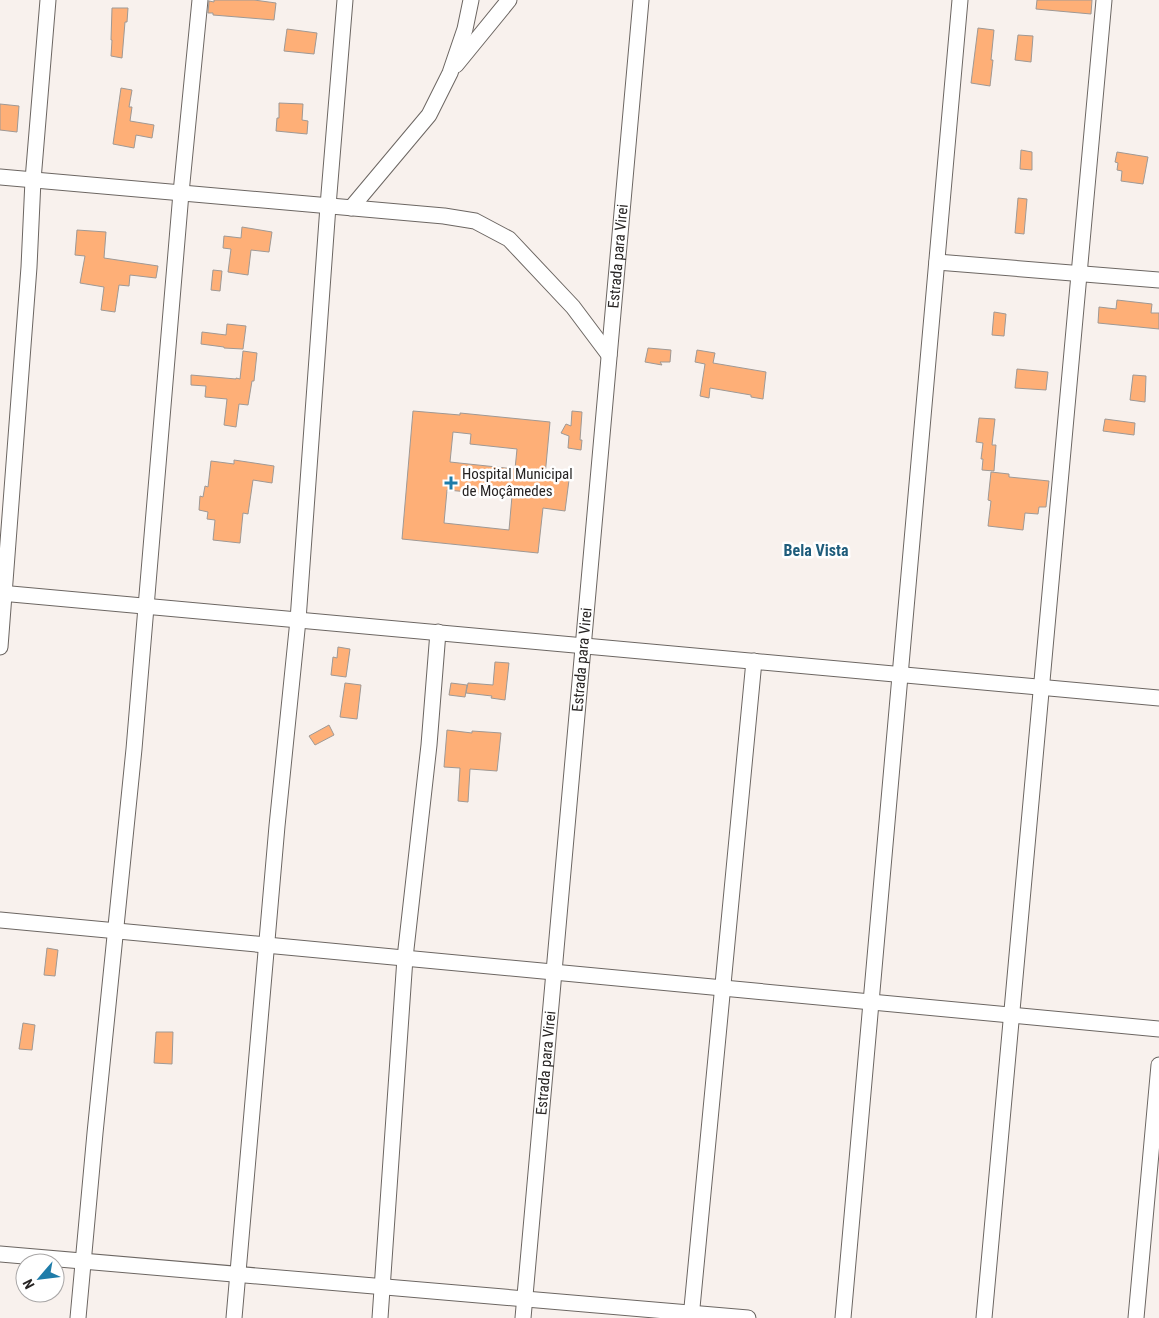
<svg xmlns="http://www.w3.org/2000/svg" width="1159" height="1318" viewBox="0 0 1159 1318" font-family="'Roboto Condensed',sans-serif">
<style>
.building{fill:#feaf77;stroke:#9f9995;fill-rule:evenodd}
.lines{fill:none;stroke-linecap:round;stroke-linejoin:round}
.minor-casing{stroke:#6c6662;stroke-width:17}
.minor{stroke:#fff;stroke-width:15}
.poi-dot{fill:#1e7ca9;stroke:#fff;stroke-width:2}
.labels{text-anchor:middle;stroke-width:5;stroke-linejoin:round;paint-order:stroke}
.street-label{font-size:15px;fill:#272423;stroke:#fff}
.poi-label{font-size:15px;fill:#272423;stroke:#fff;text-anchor:start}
.neighbourhood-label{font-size:16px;font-weight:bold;fill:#1e5c7b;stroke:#fff}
</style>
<rect width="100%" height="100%" fill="#f8f1ed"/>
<g class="building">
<path d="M214 0H254L276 3 274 20 213 15V13H208L209 1 214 2Z"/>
<path d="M1037 0H1092L1091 14 1036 9Z"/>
<path d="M112 8H128L127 22H125L122 58 111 56 112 40H111Z"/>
<path d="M978 28 994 30 991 60H993L990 86 971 83Z"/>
<path d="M287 29 317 33 314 54 284 51Z"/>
<path d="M1018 35 1033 36 1031 62 1015 60Z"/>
<path d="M121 88 132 90 129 107H132L130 121 154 125 152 138 136 135 134 148 113 144Z"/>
<path d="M279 103 303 104 302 120 308 121 307 134 276 131 277 118H279Z"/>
<path d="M0 104 19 106 17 132 0 130Z"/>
<path d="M1021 150 1032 152V170L1020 169Z"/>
<path d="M1117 152 1148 157 1143 184 1121 181 1122 171 1117 170 1118 163 1115 162Z"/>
<path d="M1018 198 1027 199 1024 234 1015 233Z"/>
<path d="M242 227 272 232 269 252 251 250 248 275 228 272 231 249 223 248 224 236 241 238Z"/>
<path d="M77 230 106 232 104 258 158 266 156 278 130 275 129 286 119 285 115 312 101 310 104 287 80 283 85 256 75 255Z"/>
<path d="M213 270 222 271 220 291 211 290Z"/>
<path d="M1117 300 1152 304 1151 313H1159V329L1098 323 1099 307 1116 309Z"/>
<path d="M994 312 1006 314 1004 336 992 335Z"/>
<path d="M227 324 246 326 243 349 224 348V347L201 344 202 332 226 335Z"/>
<path d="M648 348 671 350 670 362H660L662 365 645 362Z"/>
<path d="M697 350 715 353 713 363 766 372 763 399 751 397V395L710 388 709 398 700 396 705 364 695 362Z"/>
<path d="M243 351 257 353 254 381H252L248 405 239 404 236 427 224 425 227 399 205 397 206 386 191 385V375L236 379V378L240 379Z"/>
<path d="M1017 369 1048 372 1046 390 1015 388Z"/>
<path d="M1133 375 1146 376 1145 402 1130 400Z"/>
<path d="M413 411 460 415V413L550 422 545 476 569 480 565 511 543 508 538 553 402 539ZM453 432 471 434 470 444 517 449 515 469 450 462ZM447 490 512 496 509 530 444 523Z"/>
<path d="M572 411 582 412 580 440H582L581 450 568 448 569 436 561 433 566 424 571 426Z"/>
<path d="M979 418 995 419 992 445H996L994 471 982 470 983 459H981L983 443 976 442Z"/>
<path d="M1105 419 1135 423 1134 435 1103 431Z"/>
<path d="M234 460 274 466 272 483 253 480 248 514 243 513 240 543 213 540 215 520 207 519 208 512 199 510 200 496 203 497 205 486 208 487 211 461 234 464Z"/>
<path d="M991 472 1009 474V477L1049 481 1046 507H1039L1038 514 1025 513 1023 530 988 526 991 501 988 500Z"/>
<path d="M338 647 350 649 346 677 331 675 333 657 337 658Z"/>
<path d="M495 662 509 663 505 700 491 698 492 696 466 693 468 683 493 685Z"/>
<path d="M345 683 361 685 357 719 340 717Z"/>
<path d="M451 683 467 685 465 697 449 695Z"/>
<path d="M329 725 334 735 315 745 309 736Z"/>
<path d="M447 730 472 733V731L501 733 497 771 470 769 468 802 458 801 460 768 444 767Z"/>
<path d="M47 948 58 950 55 976 44 975Z"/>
<path d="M23 1023 35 1025 32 1050 19 1049Z"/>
<path d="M156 1032H173L172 1064 154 1063Z"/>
</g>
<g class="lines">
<defs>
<g id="minor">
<path d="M456 65 509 0"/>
<path d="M0 177 444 216 475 221 509 239 573 307 609 355"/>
<path d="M351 208 429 115 450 73 465 29 471 0"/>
<path d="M937 262 1159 280"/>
<path d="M0 593 1159 698"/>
<path d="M0 647 29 267 33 180 48 0"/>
<path d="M0 920 1159 1029"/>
<path d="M0 1254 748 1318"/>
<path d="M78 1318 95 1133 134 749 181 193 200 0"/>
<path d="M234 1318 277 826 298 620 328 206 345 0"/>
<path d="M380 1318 405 958 429 745 438 632"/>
<path id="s1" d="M523 1318 641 0"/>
<path d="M691 1318 754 661"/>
<path d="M843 1318 960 0"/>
<path d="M984 1318 1104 0"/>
<path d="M1136 1318 1159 1065"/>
</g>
</defs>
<use href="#minor" class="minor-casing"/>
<use href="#minor" class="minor"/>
</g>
<path class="poi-dot" d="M448.5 475.5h5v5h5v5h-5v5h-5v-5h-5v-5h5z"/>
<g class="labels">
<g class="street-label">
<text dy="5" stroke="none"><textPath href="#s1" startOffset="1066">Estrada para Virei</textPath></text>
<text dy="5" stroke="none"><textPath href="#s1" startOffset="661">Estrada para Virei</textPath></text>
<text dy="5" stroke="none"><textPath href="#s1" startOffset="256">Estrada para Virei</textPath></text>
</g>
<g class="poi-label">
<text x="462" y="479">Hospital Municipal<tspan x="462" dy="17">de Moçâmedes</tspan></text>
</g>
<g class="neighbourhood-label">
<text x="816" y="556">Bela Vista</text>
</g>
</g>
<g transform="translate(40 1278) rotate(242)"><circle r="24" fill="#ffffff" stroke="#a9a7a7"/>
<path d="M0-4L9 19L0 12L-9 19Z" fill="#1e7ca9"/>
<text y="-8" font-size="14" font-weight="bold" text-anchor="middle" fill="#272423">N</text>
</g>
</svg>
